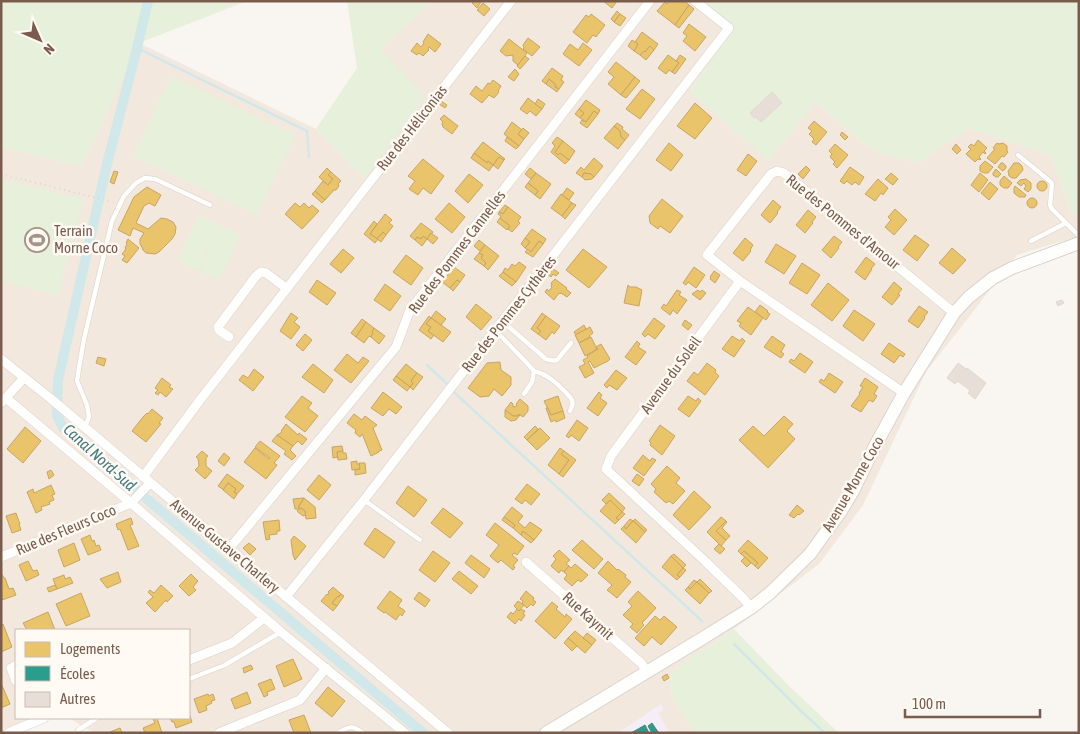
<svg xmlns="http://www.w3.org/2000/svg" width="1080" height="734" viewBox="0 0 1080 734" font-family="'Asap Condensed',sans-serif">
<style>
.residential{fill:#f2e8de}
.education{fill:#f6eef6}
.green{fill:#e7f0db}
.homes{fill:#e9c46a;stroke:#c8a561}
.schools{fill:#2a9d8f;stroke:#428a7b}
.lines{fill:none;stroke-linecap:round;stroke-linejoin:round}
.stream{stroke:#d0e8ea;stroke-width:2.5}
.canal{stroke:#d0e8ea;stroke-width:10}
.building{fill:#e6ded7;stroke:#e2d8d2}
.lane-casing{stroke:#d7d1cb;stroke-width:5.5}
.street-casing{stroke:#d7d1cb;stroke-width:10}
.secondary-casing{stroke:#d9d2cb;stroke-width:14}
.path{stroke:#dcd5d0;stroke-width:2;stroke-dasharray:1 4;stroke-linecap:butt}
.lane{stroke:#fefefd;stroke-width:4.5}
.street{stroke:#fefefd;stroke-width:9}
.secondary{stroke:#fefefd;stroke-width:12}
.labels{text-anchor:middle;stroke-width:5;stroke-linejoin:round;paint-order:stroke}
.street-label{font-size:15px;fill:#7a5c4d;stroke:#fffaf3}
.poi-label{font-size:15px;fill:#7a5c4d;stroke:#fffaf3;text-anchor:start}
.water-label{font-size:16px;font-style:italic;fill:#437c86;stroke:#fffaf3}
</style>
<rect width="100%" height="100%" fill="#f9f5f0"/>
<path class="residential" d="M433 1H700L733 30 768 161 815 102 871 150 918 163 969 128 1051 155 1071 213 1079 217V236L1017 255 926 372 863 505 819 564 734 629 672 671 670 693 694 733H94L69 718H189V630H16V718H51L15 733H1V147L82 166 139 43 316 129 364 179 380 49Z"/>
<path class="education" d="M661 704 664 709 658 713 670 733H618Z"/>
<g class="green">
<path d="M1 1H247L139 43 82 166 1 147Z"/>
<path d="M347 1H433L381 49 425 97 364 179 316 129 357 68Z"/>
<path d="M700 1H1079V217L1071 213 1051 155 969 128 918 163 871 150 815 102 768 161 689 91 733 30Z"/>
<path d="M171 76 295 135 257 215 133 156Z"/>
<path d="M1 179 83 199 58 296 1 281Z"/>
<path d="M199 215 220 225 198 270 177 260Z"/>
<path d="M220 225 241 235 219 280 199 271Z"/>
<path d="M734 629 789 686 839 733H694L670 693 672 671Z"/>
</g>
<g class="homes">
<path d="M473 1H480L481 2 477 8 472 3Z"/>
<path d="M603 1H617L612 8Z"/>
<path d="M669 1H684L689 5 675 25 657 11 665 2 667 4Z"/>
<path d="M483 3 490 9 484 16 477 10Z"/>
<path d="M689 5 694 9 679 28 675 25Z"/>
<path d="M617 11 620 14 614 22 611 19Z"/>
<path d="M591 14 605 25 596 37 593 35 587 43 573 32 586 15 589 17Z"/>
<path d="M620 14 626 18 620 26 614 22Z"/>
<path d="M689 24 706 37 695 51 683 41 687 36 683 33Z"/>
<path d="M642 32 658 44 654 50 650 46 645 52 644 51 640 55 634 51 638 44 635 42Z"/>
<path d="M428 34 441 44 435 52 429 47 428 49 429 50 423 56 419 53 417 55 411 51 417 43 421 47 424 43 423 42Z"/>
<path d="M528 38 540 47 532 56 523 49 524 48 523 45Z"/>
<path d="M509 39 527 53 518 65 513 61V55L506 56 500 51Z"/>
<path d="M632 40 638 44 634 51 628 46Z"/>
<path d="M583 43 592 50 579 66 563 54 570 44 578 50Z"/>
<path d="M650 46 654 50 646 60 640 55 644 51 645 52Z"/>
<path d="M668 55 679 63 672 72 669 70 666 74 658 68Z"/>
<path d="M680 55 686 59 675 74 672 72 679 63 676 61Z"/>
<path d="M525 56 529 59 520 69 517 66Z"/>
<path d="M616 62 635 77 621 95 608 84 614 77 608 72Z"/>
<path d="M552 68 563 76 561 80 564 82 559 89 555 87 556 85 549 79 546 84 542 81Z"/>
<path d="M515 69 519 74 514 81 508 77Z"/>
<path d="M635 77 640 81 626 98 621 95Z"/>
<path d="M549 79 556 85 555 87 559 89 557 92 546 84Z"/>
<path d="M493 80 501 86 498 91 499 92 494 98 489 95 482 103 470 94 476 86 482 91 488 83 490 84Z"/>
<path d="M642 89 655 99 640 119 626 109Z"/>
<path d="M528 98 542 109 536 116 530 111 527 114 520 109Z"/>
<path d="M538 99 545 104 542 109 535 104Z"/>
<path d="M586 100 600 110 598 114 594 111 586 122 580 118 584 113 579 109Z"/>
<path d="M441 101 447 105 445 108 439 104Z"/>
<path d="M695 103 712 118 695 139 677 126Z"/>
<path d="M579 109 584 113 580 118 575 114Z"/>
<path d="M594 111 598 114 587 128 580 123 582 120 586 122Z"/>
<path d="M444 115 458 126 452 134 443 127 442 124 443 122 440 119Z"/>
<path d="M814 121 827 132 816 145 812 142 814 139 809 134 812 131 808 128Z"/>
<path d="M512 122 522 130 518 134 524 139 519 146 504 134Z"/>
<path d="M617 123 623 127 622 129 629 135 625 140 621 137 620 131 614 126Z"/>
<path d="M614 126 620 131 621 137 625 140 618 149 604 138Z"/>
<path d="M523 128 529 133 524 139 518 134Z"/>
<path d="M842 132 848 137 845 140 840 135Z"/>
<path d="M507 137 519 146 516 149 505 141Z"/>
<path d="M557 137 563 141 555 152 558 155 560 153 569 160 565 164 551 152 555 146 552 143Z"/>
<path d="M978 140 987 148 984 151 986 153 985 154 983 152 979 157 981 159 980 160 978 159 975 162 966 154 971 149 968 147 971 144 974 146Z"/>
<path d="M563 141 575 151 569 160 560 153 558 155 555 152Z"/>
<path d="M483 142 505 159 504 160 499 157 493 165 488 161 487 163 474 153Z"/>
<path d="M669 143 683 155 671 171 656 160Z"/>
<path d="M997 143 999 144 1003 143 1007 146V151L1008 152 1004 157 1002 156 995 164 987 158 995 149 993 148Z"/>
<path d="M835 144 848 155 837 168 833 164 835 162 830 157 832 154 829 151Z"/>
<path d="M956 144 961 150 957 154 952 149Z"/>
<path d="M474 153 487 163 488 161 493 165 489 171 471 158Z"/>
<path d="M748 154 757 161 746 176 737 170Z"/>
<path d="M499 157 504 160 498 169 493 165Z"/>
<path d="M594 158 603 166 594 177 591 174 584 173 582 177 576 173 581 167 584 170Z"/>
<path d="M423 159 444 176 431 194 423 188 418 195 409 189 415 181 408 176Z"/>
<path d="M985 161 993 167 988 173H984L980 171V166Z"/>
<path d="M1001 163H1003L1006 166V168L1003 171 998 167Z"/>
<path d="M1014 163H1019L1022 166 1023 170 1016 178H1012L1009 176 1008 171Z"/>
<path d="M806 166 810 170 803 179 798 174Z"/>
<path d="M850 167 864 177 859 185 855 182 852 185 847 181 844 184 840 181Z"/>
<path d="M327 168 331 172 328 175 333 179 328 185 319 177Z"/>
<path d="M530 168 536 173 531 179 525 174Z"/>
<path d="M996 169 1001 174 998 177H996L993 175V173Z"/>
<path d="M114 171 118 172 114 184 110 182Z"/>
<path d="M331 172 341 181 338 184 339 186 336 190H334L325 200 315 191 323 181 328 185 333 179 328 175Z"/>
<path d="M536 173 551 184 540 199 535 195 538 191 528 183Z"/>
<path d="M584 173 591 174 594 177 592 179 585 180 582 177Z"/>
<path d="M891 173 898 179 893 185 885 179Z"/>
<path d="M980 173 988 180 979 192 971 185Z"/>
<path d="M469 174 483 185 468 203 455 191Z"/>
<path d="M1004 176 1012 183 1008 188H1004L1000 185V181Z"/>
<path d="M878 179 888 188 883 195 881 193 875 201 865 194Z"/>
<path d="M1026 179 1031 183V189L1028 192 1024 189 1026 186 1024 183 1021 186 1017 183 1020 180Z"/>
<circle cx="1042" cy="186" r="5"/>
<path d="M990 182 998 189 989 200 981 193Z"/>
<path d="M528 183 538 191 535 195 525 187Z"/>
<path d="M1015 186 1026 195 1025 197H1019L1014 193V188Z"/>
<path d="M147 187 161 195 155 206 149 203 144 206 136 223 148 229 161 218 167 219 173 222 176 227 175 234 172 239 159 252 155 254 146 253 142 249H143L140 244V239L144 233 133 228 130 236 118 230 134 197Z"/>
<path d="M567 188 574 193 569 200 562 195Z"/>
<path d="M315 191 325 200 322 203 312 194Z"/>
<path d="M561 194 572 203 562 216 551 208Z"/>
<circle cx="1032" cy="203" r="5"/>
<path d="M662 199 683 216 670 233 660 226 658 229 650 223 649 216Z"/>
<path d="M773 200 781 207 777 212 778 213 770 223 761 215Z"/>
<path d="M295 203 300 207 304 203 309 208 312 205 319 211 302 229 285 214Z"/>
<path d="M449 203 465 217 452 233 435 219Z"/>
<path d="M572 203 576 205 565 219 562 216Z"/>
<path d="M505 205 508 207 503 214 499 212Z"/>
<path d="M508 207 521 217 518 221 520 223 512 232 508 229 510 226 500 218 501 216 498 214 499 212 503 214Z"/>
<path d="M895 209 907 220 894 235 885 227 891 220 888 217Z"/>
<path d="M808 210 816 217 812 222 813 223 805 233 796 225Z"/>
<path d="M385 214 392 220 389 223 393 226 386 235 383 232 377 239 370 234Z"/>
<path d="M500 218 510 226 507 230 497 222Z"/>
<path d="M374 221 377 224 370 234 378 239 375 243 364 234Z"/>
<path d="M421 223 433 232 427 239 423 236 421 239 417 237 415 240 410 236Z"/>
<path d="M532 229 546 239 543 244 539 241 531 252 525 248 530 242 525 238Z"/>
<path d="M383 232 386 235 381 242 377 239Z"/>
<path d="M431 233 438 238 433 244 427 239Z"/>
<path d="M915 235 929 245 917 261 903 250Z"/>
<path d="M423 236 427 239 422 246 415 240 417 237 421 239Z"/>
<path d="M834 236 842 242 838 247 839 248 831 258 822 250Z"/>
<path d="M525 238 530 242 525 248 521 244Z"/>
<path d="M745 238 753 245 750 250 751 251 743 261 733 253Z"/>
<path d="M128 239 139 248 127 263 122 260 125 256 122 254 126 249 125 248 127 244 126 243Z"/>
<path d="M479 240 485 245 480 251 474 246Z"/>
<path d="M539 241 543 244 533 257 525 252 528 249 531 252Z"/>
<path d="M776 244 796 256 784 274 765 262Z"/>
<path d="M485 245 499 256 488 270 484 266 486 263 481 258 483 255 479 253Z"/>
<path d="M952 248 966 260 953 274 939 263Z"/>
<path d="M343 249 354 258 341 273 330 264Z"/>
<path d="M583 249 607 267 589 288 566 270Z"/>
<path d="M479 253 483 255 481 258 486 263 484 266 474 259Z"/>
<path d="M406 255 423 268 411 285 393 272Z"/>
<path d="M866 257 875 264 871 269H872L865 280 855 272Z"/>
<path d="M519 262 526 267 516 282 503 272 505 268 508 270 512 264 515 266Z"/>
<path d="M802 263 820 275 807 294 789 283Z"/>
<path d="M454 267 465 275 460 282 457 280 450 288 442 282Z"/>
<path d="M694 267 705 275 696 288 688 282 686 285 683 283Z"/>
<path d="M552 268 559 273 556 276 553 274 551 277 547 274Z"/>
<path d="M714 271 720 275 715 283 710 279 711 278 710 277Z"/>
<path d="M503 272 516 282 512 286 499 276Z"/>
<path d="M555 279 567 288 566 289 571 293 567 297 561 293 560 294 559 293 554 300 545 292 547 289 549 291 552 287 551 286 552 284 551 283Z"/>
<path d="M317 280 336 293 327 305 309 292Z"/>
<path d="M457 280 460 282 453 291 450 288Z"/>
<path d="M894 282 902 289 898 294 900 295 892 305 882 297Z"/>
<path d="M828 283 849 300 832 321 811 305Z"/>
<path d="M385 284 401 296 390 311 374 300Z"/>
<path d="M628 285 630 287H636L642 290 639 306 624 303Z"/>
<path d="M677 290 681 292 679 295 687 300 677 314 673 310 670 315 661 308 664 304 666 306Z"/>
<path d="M698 290 700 292 702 290 706 293 700 300 692 294Z"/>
<path d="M476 304 492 317 481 330 466 317Z"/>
<path d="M760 305 768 311 767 312 770 314 766 320 755 312Z"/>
<path d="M919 306 928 312 924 317 925 318 918 328 908 321Z"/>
<path d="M748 307 763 318 751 335 739 326 741 323 737 321Z"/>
<path d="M854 310 875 324 863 341 843 326Z"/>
<path d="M436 311 446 319 441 325 431 318Z"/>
<path d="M291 313 298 318 294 322 300 327 291 339 280 331Z"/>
<path d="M542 313 546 316 537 328 541 331 538 334 531 329Z"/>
<path d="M429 316 431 318 426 324 431 327 428 331 434 335 431 339 419 330Z"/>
<path d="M546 316 560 326 554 334 552 332 546 340 538 334 541 331 537 328Z"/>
<path d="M431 318 451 332 443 342 428 331 431 327 426 324Z"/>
<path d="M654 318 665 326 655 339 648 334 645 337 642 334Z"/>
<path d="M362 319 366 322 356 337 351 333Z"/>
<path d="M685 320 692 325 688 330 682 325Z"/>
<path d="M366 322 374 328 372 332 373 333 371 337 369 336 364 343 356 337Z"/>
<path d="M584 325 586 329 576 335 574 332Z"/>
<path d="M590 327 593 333 589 336 590 337 579 343 575 335Z"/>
<path d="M374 328 385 336 379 344 371 337 373 333 372 332Z"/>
<path d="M305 334 312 340 303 351 296 345Z"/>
<path d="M732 336 740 341 742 338 745 341 734 357 722 349Z"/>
<path d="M772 336 785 345 781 352 784 354 781 358 764 347Z"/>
<path d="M591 337 597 349 585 356 579 343Z"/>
<path d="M637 341 640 344 638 347 646 352 636 365 625 357Z"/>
<path d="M889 343 905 354 903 357 900 355 894 363 881 354Z"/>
<path d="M601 344 610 359 608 361 594 368 590 361 588 362 594 373 585 378 579 367 585 364 583 360 588 357 587 356 598 349 596 347Z"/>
<path d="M800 353 813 362 805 373 789 362 791 359 794 361Z"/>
<path d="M347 354 358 363 363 357 369 361 351 383 334 370Z"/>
<path d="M98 357 106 359 104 366 96 363Z"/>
<path d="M500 362 501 370 511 377V385L502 396 494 389 489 396 480 397 468 388 487 363Z"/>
<path d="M707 363 716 370 715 372 719 376 705 395 687 381 694 372 698 375Z"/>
<path d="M313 364 333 380 324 393 302 377Z"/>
<path d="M406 364 417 373 411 381 413 383 410 387 396 376Z"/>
<path d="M254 369 264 377 253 391 239 380 243 375 248 378Z"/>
<path d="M616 370 627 378 617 390 609 385 607 388 604 385Z"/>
<path d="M417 373 423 377 413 390 410 387 413 383 411 381Z"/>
<path d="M829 373 843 382 835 393 819 382 821 379 824 381Z"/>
<path d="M396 376 410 387 407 391 393 380Z"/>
<path d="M162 378 171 385 169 387 173 389 166 397 160 392 158 395 155 393 158 390 155 388Z"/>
<path d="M865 378 878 387 874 394 877 396 873 402 869 400 861 412 851 406 860 394 859 393 863 387 860 386Z"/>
<path d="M383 392 402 407 396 414 389 409 383 416 371 408Z"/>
<path d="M599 392 602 395 600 398 607 403 598 416 587 408Z"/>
<path d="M302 396 312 403 308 408 318 416 305 432 285 417Z"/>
<path d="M558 396 563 411 551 415 544 401Z"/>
<path d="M688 396 696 401 698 398 701 401 689 417 678 409Z"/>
<path d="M520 399 528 406V411L523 417 519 414 518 416H513L505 410 511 402 513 404V407L517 406 516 404Z"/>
<path d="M546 408H548L551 415 563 411 565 418 556 422 555 420 551 422Z"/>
<path d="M152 409 163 418 159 423 161 424 146 442 132 431 143 417 147 413 148 414Z"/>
<path d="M505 410 513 416H518L519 414 520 415 516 420 511 421 505 417Z"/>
<path d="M354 414 362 420 365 416 377 425 373 428 382 450 379 451V452L371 456 363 436 362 434 360 437 355 433 356 430 347 423Z"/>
<path d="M784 416 793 424 787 431 795 439 768 468 739 440 753 426 764 436Z"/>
<path d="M577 420 588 428 579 441 571 435 569 438 566 436Z"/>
<path d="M286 424 298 435 299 433 307 439 302 445 298 441 293 446 277 435 282 432 281 431Z"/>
<path d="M660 425 675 436 662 455 650 445 651 443 649 441Z"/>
<path d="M535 426 538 429 527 440 524 437Z"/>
<path d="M25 427 41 441 23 463 7 449Z"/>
<path d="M540 428 550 438 537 450 527 440Z"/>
<path d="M277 435 293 446 290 450 296 456 292 460 284 454 286 451 272 441Z"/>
<path d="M260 441 280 456 274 463 277 465 266 479 244 462 255 448 269 459 270 458 255 447Z"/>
<path d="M342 446 343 451 337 452 338 457 333 458 332 447Z"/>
<path d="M560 448 564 451 561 454 569 460 559 474 548 465Z"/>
<path d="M202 451 208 456 206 458V466L212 471 205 479 195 470 199 466 198 458 196 457Z"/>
<path d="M343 451V453H346L347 459 338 460 337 452Z"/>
<path d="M564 451 576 460 563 477 559 474 569 460 561 454Z"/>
<path d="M224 453 230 458 224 466 218 461Z"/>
<path d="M643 455 650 461 652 458 656 460 644 476 633 468Z"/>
<path d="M357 461V464H360V469L352 470 351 462Z"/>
<path d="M359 463H365L366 473 355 475V470L360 469Z"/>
<path d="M667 466 680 478 676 483 685 491 673 504 669 501 666 503 654 492 656 489 651 484Z"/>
<path d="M51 470 54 475 49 479 47 472Z"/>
<path d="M227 474 244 486 237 494 234 492 236 489 228 483 224 490 218 486Z"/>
<path d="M637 474 644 479 639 486 632 481Z"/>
<path d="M319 475 331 485 319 500 307 490Z"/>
<path d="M228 483 236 489 234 492 237 494 234 499 223 490Z"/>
<path d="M527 484 540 494 531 505 525 500 522 504 515 499Z"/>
<path d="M51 485 55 494 52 495 54 500 49 502 50 504 41 507 42 510 36 513 27 492 33 489 34 493Z"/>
<path d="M408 486 427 500 414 517 396 503Z"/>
<path d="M694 491 711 507 689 530 673 515Z"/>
<path d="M609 493 625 508 622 512 610 500 606 504 602 500Z"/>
<path d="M303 498H304L299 506V509L301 508 305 511 306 515 303 516 298 512 297 509H295L293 499Z"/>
<path d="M304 498 315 507 316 518 306 519 305 511 301 508 299 509V506Z"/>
<path d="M610 500 622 512 616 518 619 520 615 524 600 511Z"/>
<path d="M797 505 804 511 799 515 798 514 794 518 789 515Z"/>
<path d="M512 507 523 516 518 522 525 528 530 522 542 530 534 540 523 531 521 535 513 528 515 525 504 517Z"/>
<path d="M443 508 463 523 450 538 431 523Z"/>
<path d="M622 512 625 514 619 520 616 518Z"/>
<path d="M16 513 20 524H19L21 530 12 533 6 516Z"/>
<path d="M504 517 515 525 513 528 502 520Z"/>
<path d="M721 517 726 521 716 531 726 540 721 546 707 532Z"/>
<path d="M131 518 133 524 130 525 139 546 128 550 120 529 118 530 116 524Z"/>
<path d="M630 519 633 521 626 529 624 526Z"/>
<path d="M635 519 647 530 645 532 633 521Z"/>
<path d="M279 520 280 531H277V534L269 535 270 539 266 540 263 522Z"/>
<path d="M633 521 645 532 636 543 621 529 624 526 626 529Z"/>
<path d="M726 521 727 522 722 528 730 536 726 540 716 531Z"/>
<path d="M495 523 524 546 517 555 514 553 512 555 518 560 513 566 515 567 513 570 501 560 498 563 490 556 499 545 486 535Z"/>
<path d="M375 528 395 542 384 558 364 544Z"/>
<path d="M523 531 534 540 531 543 521 535Z"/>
<path d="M90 535 92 541 94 540 96 546 99 545 101 550 88 555 81 539Z"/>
<path d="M294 536 306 546 295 560 293 555 291 540Z"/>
<path d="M582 540 603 559 594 569 572 550Z"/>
<path d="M748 540 768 558 758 569 755 566 758 563 744 551 741 554 738 551Z"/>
<path d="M74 543 80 560 64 567 58 550Z"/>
<path d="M249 543 256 549 250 555 243 548Z"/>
<path d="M719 544 725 549 720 554 714 549Z"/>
<path d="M559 550 570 560 566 564 569 566 564 572 561 570 559 573 551 566 556 559 553 556Z"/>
<path d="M433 551 450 563 435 582 419 570Z"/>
<path d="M744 551 758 563 755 566 741 554Z"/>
<path d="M674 554 686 565 683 568 671 556Z"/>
<path d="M471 555 490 569 484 578 465 563Z"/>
<path d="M671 556 683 568 677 575 680 577 677 580 662 567Z"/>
<path d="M745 557 751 563 747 567 741 561Z"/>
<path d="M28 561 33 571 37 570 39 575 26 581 19 565Z"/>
<path d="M608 561 617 570 618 569 626 575 625 577 631 582 617 598 607 590 612 585 598 573Z"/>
<path d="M575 564 588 575 581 582 578 580 572 586 564 579 567 575 564 572 569 566 571 568Z"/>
<path d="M683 568 686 570 680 577 677 575Z"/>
<path d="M459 571 478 586 471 594 452 579Z"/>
<path d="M118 572 121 582 107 588 100 579Z"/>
<path d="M1 573 4 578H5L9 589 13 588 16 595 2 600Z"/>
<path d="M191 574 198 581 193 587 196 590 189 596 179 586Z"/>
<path d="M64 575 65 579 70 577 73 583 57 589 53 579Z"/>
<path d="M700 579 712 591 709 593 697 582Z"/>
<path d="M694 580 697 582 690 589 688 587Z"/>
<path d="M697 582 709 593 700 604 685 590 688 587 690 589Z"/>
<path d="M55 585 57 589 49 592 47 588Z"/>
<path d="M161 585 173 596 167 602 166 600 155 612 146 603 153 597 148 592 150 590 154 593Z"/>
<path d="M333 587 341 594 339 597 338 596 332 603 337 606 333 611 321 601 327 594 328 595 329 593 328 592Z"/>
<path d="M390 591 402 600 398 606 405 611 402 616 400 614 396 620 385 612 384 613 377 608Z"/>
<path d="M526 591 534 598 533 600 536 602 533 606 531 604 527 608 522 604 523 601 520 599Z"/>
<path d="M638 591 656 608 642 623 644 625 637 633 630 627 633 624 623 615 632 606 628 602Z"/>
<path d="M419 592 430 600 425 607 414 599Z"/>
<path d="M81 593 90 616 66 626 56 604Z"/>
<path d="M341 594 344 596 337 606 332 603 338 596 339 597Z"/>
<path d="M518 601 524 605 519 611 514 606Z"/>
<path d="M552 602 558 607 556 609 565 617 566 614 572 619 555 639 535 621Z"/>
<path d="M517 609 519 611 521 609 525 611 523 614 525 615 521 621 519 619 515 624 507 617 511 612 513 614Z"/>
<path d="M48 612 55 630H27L23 623Z"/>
<path d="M655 616 660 620 664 616 677 627 661 645 652 637 644 646 635 638Z"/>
<path d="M3 624 12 647 1 652V625Z"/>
<path d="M575 631 592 645 585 653 568 638Z"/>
<path d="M587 633 596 640 592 645 583 638Z"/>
<path d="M568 638 577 646 572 651 564 643Z"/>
<path d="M293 659 302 679 284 687 276 666Z"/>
<path d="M251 665 253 669 244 673 243 668Z"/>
<path d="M667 674 669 678 664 681 662 677Z"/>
<path d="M271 679 275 689 267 692 268 695 264 697 258 684Z"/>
<path d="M1 683 10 704 1 708Z"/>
<path d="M328 687 345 701 332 717 315 703Z"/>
<path d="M247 692 251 703 235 709 231 699Z"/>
<path d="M208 694 209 696 213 694 215 700 211 701 212 703 206 706 207 710 199 713 194 699Z"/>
<path d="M189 713 192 722 176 728 174 722H172L170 718H189Z"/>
<path d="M304 715 311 733H294L289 720Z"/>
<path d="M157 718 162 733H145L143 728 155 723 153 719Z"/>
<path d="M120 728 122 733H110V732Z"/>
</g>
<g class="schools">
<path d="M652 723 658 732 656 733H652L648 726Z"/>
<path d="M645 725 649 733H631Z"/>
</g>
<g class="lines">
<g class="stream">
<path d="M137 48 307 131 309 157"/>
<path d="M427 365 444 381 456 394 702 621"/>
<path d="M734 644 801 711 825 733"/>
</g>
<path class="canal" d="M148 1 137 48 107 164 58 380 57 415 63 428 423 733"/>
</g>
<g class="building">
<path d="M772 92 782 103 761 122 756 117 754 118 750 113Z"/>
<path d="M1062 300 1064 303 1058 306 1056 302Z"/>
<path d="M958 363 966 369 967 368 986 383 975 399 968 393 970 390 957 381 955 384 947 378Z"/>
</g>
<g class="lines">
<defs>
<g id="lane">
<path d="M1018 155 1051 182 1052 184 1050 205 1052 209 1079 236"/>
<path d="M1031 241 1066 223"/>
<path d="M503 322 546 359C550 361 553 361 557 360L571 343"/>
<path d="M496 331 524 360 534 371 532 382 524 394"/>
<path d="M534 371C549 375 559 385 570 397 574 402 573 405 570 411"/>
<path d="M85 427 89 417 87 405 77 381 79 368 84 339 112 221 124 196 136 183 145 178 155 179 210 205"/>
<path d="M364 500 420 540"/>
<path d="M189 679 225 665 281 632"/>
<path d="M78 730 97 718"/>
<path d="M338 733C349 726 352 725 363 733"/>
</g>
<g id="street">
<path d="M740 281 611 456 606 469 706 562 744 599 751 608"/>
<path d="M229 337 219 330 218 327 256 276 261 272 266 273 286 288"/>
<path d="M1 359 50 398 448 733"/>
<path d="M904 393 740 281 707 255 771 174 777 171 784 173 954 313"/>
<path d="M6 398 131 503 281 632 405 733"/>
<path d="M1 403 24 378"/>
<path d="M143 477 200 400 511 1"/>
<path d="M229 549 396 347 410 310 650 1"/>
<path d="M1 557 131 503 150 483"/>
<path d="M526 562 641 663 647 672"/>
<path d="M286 597 364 500 729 28 695 1"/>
<path d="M189 660 232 643 264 618"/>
<path d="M16 665 11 668 16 681"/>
<path d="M8 733 44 718"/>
<path d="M219 733 300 700 326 668"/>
</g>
<path id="secondary" d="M546 733 703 638 751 608 770 593 810 554 841 511 853 491 875 446 904 393 954 313 969 297 993 278 1012 268 1079 243"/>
</defs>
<use href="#lane" class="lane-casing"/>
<use href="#street" class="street-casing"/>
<use href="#secondary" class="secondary-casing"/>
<path class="path" d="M1 174 113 202"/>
<use href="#lane" class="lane"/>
<use href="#street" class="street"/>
<use href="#secondary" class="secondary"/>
</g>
<defs>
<symbol id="stadium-ring" viewBox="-11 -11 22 22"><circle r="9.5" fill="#fffaf3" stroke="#a69286" stroke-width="1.5"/><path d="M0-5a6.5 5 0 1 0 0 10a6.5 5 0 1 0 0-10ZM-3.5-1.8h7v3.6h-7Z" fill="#a69286"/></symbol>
</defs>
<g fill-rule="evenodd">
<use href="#stadium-ring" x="23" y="226" width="28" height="28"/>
</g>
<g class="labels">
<g class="street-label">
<text transform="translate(412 128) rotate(-52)" y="5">Rue des Héliconias</text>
<text transform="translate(843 222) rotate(39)" y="5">Rue des Pommes d'Amour</text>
<text transform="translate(457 252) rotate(-53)" y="5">Rue des Pommes Cannelles</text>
<text transform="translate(509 314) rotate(-52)" y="5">Rue des Pommes Cythères</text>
<text transform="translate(671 375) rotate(-54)" y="5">Avenue du Soleil</text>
<text transform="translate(853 484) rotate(-60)" y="5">Avenue Morne Coco</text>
<text transform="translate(66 530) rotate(-23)" y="5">Rue des Fleurs Coco</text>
<text transform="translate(225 546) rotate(40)" y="5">Avenue Gustave Charlery</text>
<text transform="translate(588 616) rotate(42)" y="5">Rue Kaymit</text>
</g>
<g class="poi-label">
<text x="54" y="236">Terrain<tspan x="54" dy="17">Morne Coco</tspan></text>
</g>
<g class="water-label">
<text transform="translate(100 457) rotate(42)" y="6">Canal Nord-Sud</text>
</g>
</g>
<rect width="1080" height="734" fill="none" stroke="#7a5c4d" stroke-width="5"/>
<rect x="15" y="629" width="175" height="90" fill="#fffaf3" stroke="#cabbb1"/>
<rect x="25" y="642" width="25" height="15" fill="#e9c46a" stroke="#cabbb1"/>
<text x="60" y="654" font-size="15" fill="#7a5c4d">Logements</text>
<rect x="25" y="666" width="25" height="15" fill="#2a9d8f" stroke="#cabbb1"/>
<text x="60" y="679" font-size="15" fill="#7a5c4d">Écoles</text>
<rect x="25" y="692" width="25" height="15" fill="#e6ded7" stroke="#cabbb1"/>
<text x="60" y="704" font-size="15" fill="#7a5c4d">Autres</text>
<g transform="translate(40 40) rotate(135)" stroke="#fffaf3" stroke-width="4" paint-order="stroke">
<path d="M0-4L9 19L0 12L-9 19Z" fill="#7a5c4d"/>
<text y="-8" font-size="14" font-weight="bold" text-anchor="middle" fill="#7a5c4d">N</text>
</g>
<path d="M905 709v8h135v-8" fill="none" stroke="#7a5c4d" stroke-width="2.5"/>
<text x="912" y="709" font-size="15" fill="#7a5c4d" stroke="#fffaf3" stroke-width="4" paint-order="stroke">100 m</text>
</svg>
